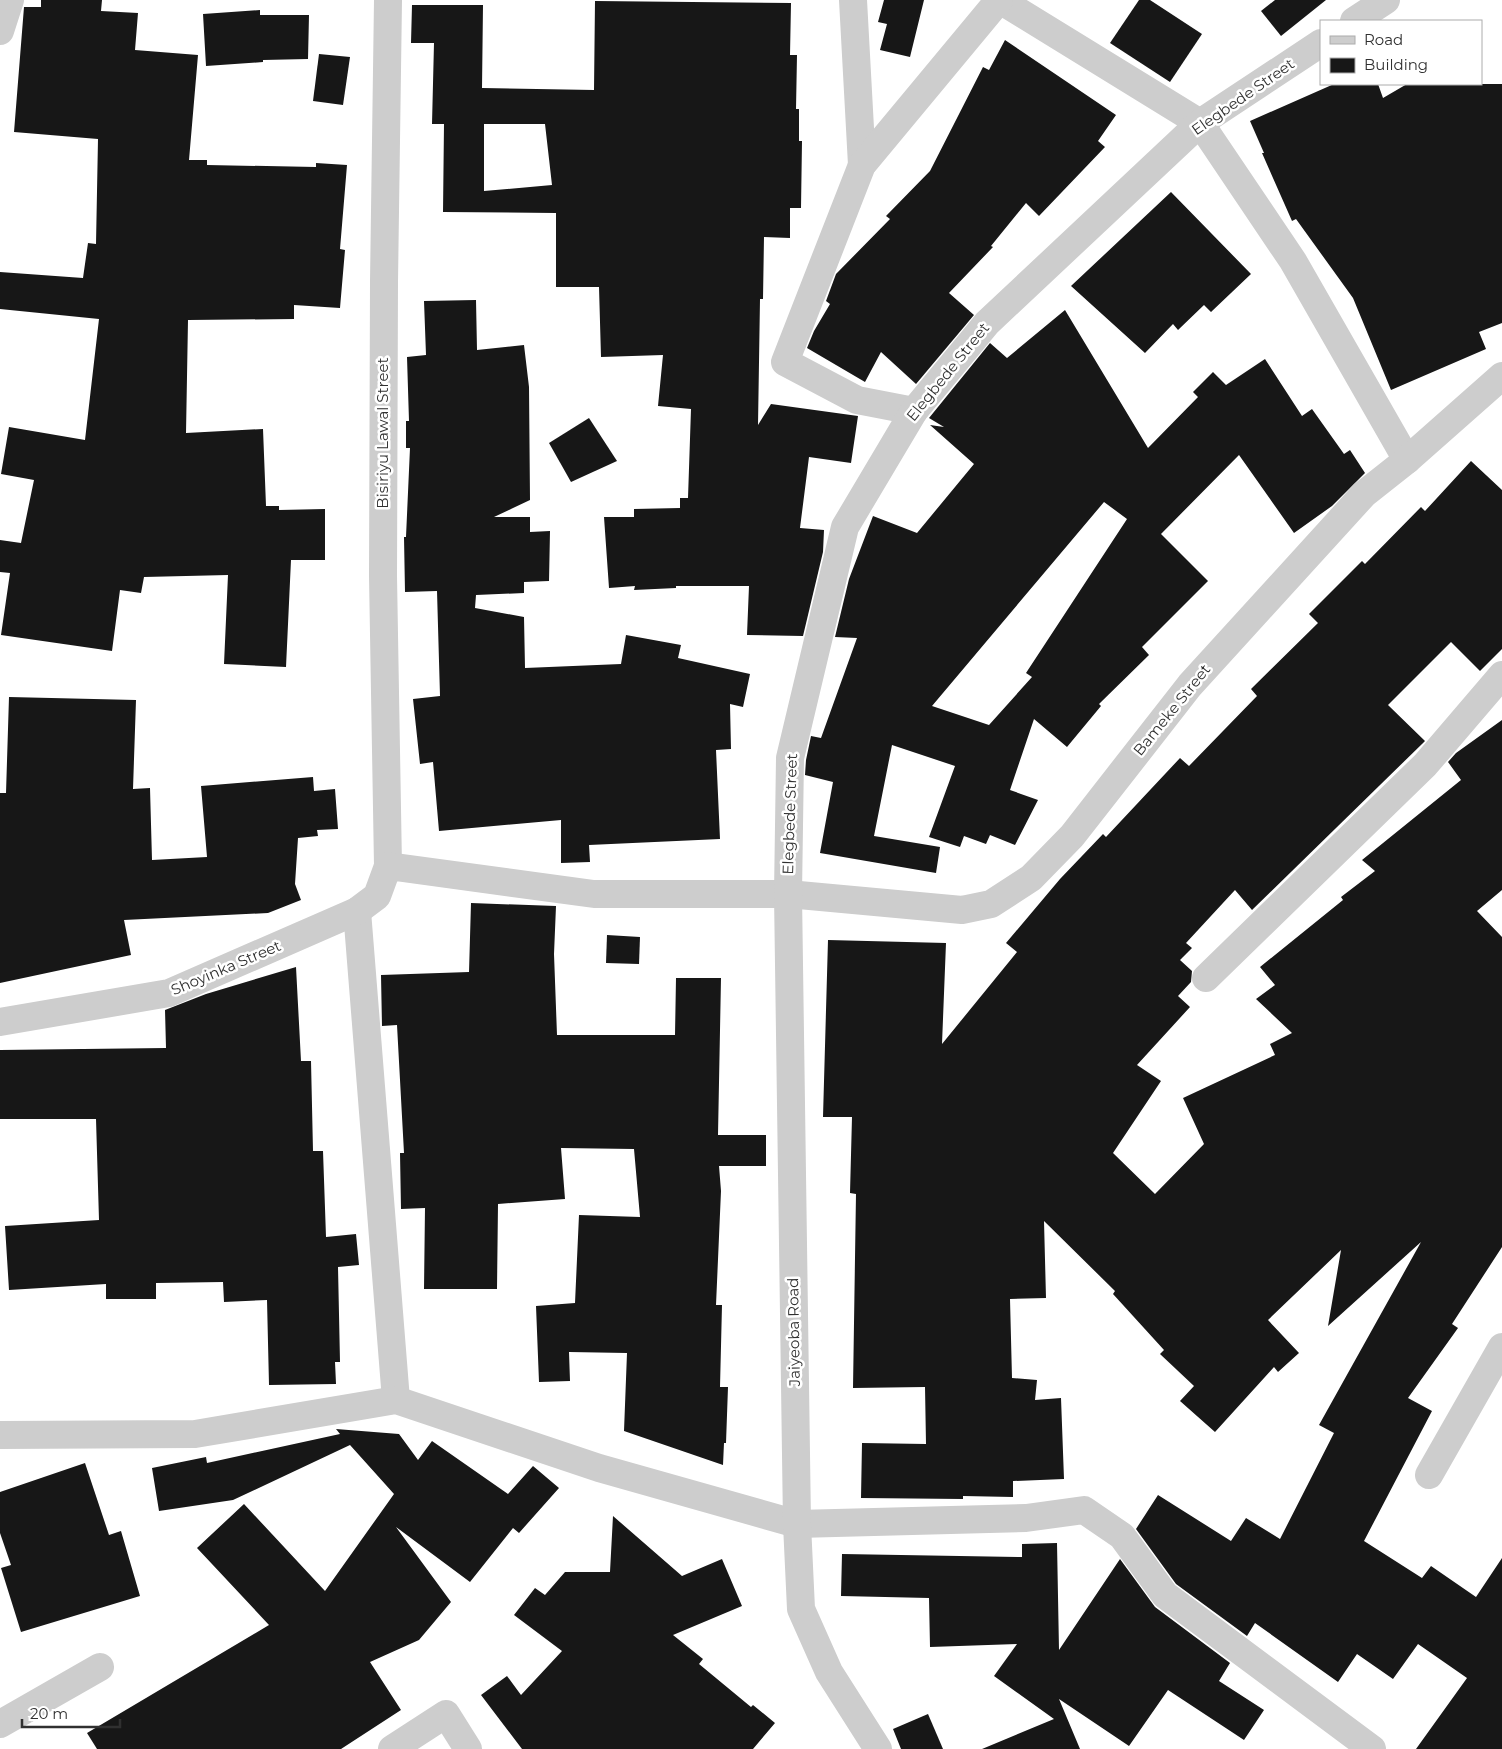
<svg xmlns="http://www.w3.org/2000/svg" width="1502" height="1749" viewBox="0 0 1502 1749" font-family="Montserrat,sans-serif">
<style>
.building{fill:#171717;fill-rule:evenodd}
.lines{fill:none;stroke-linecap:round;stroke-linejoin:round}
.minor{stroke:#cdcdcd;stroke-width:28}
.labels{text-anchor:middle;stroke-width:5;stroke-linejoin:round;paint-order:stroke}
.street-label{font-size:15px;fill:#303030;stroke:#fff}
</style>
<rect width="100%" height="100%" fill="#fff"/>
<g class="building">
<path d="M41 0H102L101 11 138 13 135 50 198 55 189 160H207V165L316 167V163L347 165 340 249 345 250 340 308 294 305V319L188 320 186 433 263 429 266 506H279V510L325 509V560H291L286 667 224 664 228 575 144 577 141 593 120 590 112 651 1 635 10 573 0 572V540L21 543 34 480 1 474 9 427 85 440 99 319 0 309V272L83 278 88 243 96 244 98 139 14 132 24 7H41Z"/>
<path d="M884 0H924L910 57 880 50 887 24 878 22Z"/>
<path d="M1139 0H1150L1202 34 1170 82 1110 43Z"/>
<path d="M1275 0H1326L1281 36 1261 11Z"/>
<path d="M595 1 791 3 790 55H797L796 109H799V141H802L801 208H790V238L764 237 763 299H760L758 425 771 404 858 416 851 463 809 457 800 528 824 530 823 552 803 636 747 635 749 586H676V588L634 590 635 586 609 588 604 517H634V509L680 508V498H688L691 409 658 406 663 355 601 357 599 287H556V213L443 212 444 124H432L434 43H411L412 5H483L482 88 594 90ZM484 124H545L552 185 484 191Z"/>
<path d="M260 10V15H309L308 59 263 60V62L206 66 203 14Z"/>
<path d="M1005 40 1116 115 1098 141 1105 147 1039 216 1026 203 991 246 993 247 949 293 974 315 916 384 881 352 865 382 807 348 814 331 830 304 826 301 836 274 890 219 886 216 930 171 983 67 989 70Z"/>
<path d="M319 54 350 57 343 105 313 101Z"/>
<path d="M1334 84H1378L1383 98 1407 84H1502V323L1479 332 1486 349 1391 390 1353 298 1296 219 1292 221 1262 153H1264L1250 121Z"/>
<path d="M1171 192 1251 274 1211 312 1204 305 1178 330 1173 324 1145 353 1071 286Z"/>
<path d="M476 300 477 350 524 345 529 387 530 500 494 517H530V532L550 531 549 581 524 582V593L476 595 475 608 524 617 525 668 621 664 626 635 681 645 678 658 750 674 743 707 730 704 731 749 716 750 720 839 589 845 590 862 561 863V820L439 831 433 762 420 764 413 699 440 696 437 591 405 592 404 537H406L410 448H406V421H409L407 357 426 355 424 301Z"/>
<path d="M1065 310 1148 448 1198 397 1193 392 1213 372 1226 385 1265 359 1302 416 1312 409 1344 454 1350 450 1365 473 1332 506 1294 533 1239 455 1161 534 1208 581 1142 647 1149 655 1099 704 1101 706 1067 747 1034 719 1010 790 1038 800 1015 845 990 835 986 844 964 836 960 847 929 837 955 766 892 745 874 836 940 847 936 873 820 853 833 782 805 775 806 760 811 736 821 738 857 638 835 637 849 579 873 516 917 533 974 464 930 425 944 427 929 418 990 343 1007 358ZM1104 502 1127 519 1026 673 1032 677 989 725 932 706Z"/>
<path d="M589 418 617 461 571 482 549 443Z"/>
<path d="M1471 461 1502 490V649L1480 671 1451 642 1388 705 1425 741 1422 744 1252 910 1235 890 1186 943 1192 948 1180 960 1192 971 1191 982 1178 996 1190 1007 1137 1065 1161 1081 1113 1153 1155 1194 1204 1144 1183 1098 1275 1055 1270 1044 1292 1033 1256 999 1275 985 1260 967 1343 900 1341 897 1375 871 1362 860 1461 780 1448 762 1456 753 1502 720V890L1477 911 1502 937V1247L1452 1324 1458 1328 1408 1398 1432 1411 1364 1541 1422 1578 1431 1566 1476 1597 1502 1558V1749H1416L1467 1678 1418 1644 1393 1679 1357 1654 1338 1682 1255 1623 1247 1636 1176 1584 1136 1529 1158 1495 1231 1541 1246 1518 1280 1539 1334 1433 1319 1425 1421 1242 1328 1326 1341 1250 1268 1320 1299 1353 1278 1372 1274 1367 1215 1432 1180 1401 1194 1386 1160 1354 1164 1350 1113 1294 1115 1291 1044 1221 1046 1298 1010 1299 1012 1378 1037 1380 1035 1400 1061 1398 1064 1479 1013 1481V1497L963 1496V1499L861 1498 862 1443 926 1444 925 1387 853 1388 856 1194 850 1193 852 1117H823L828 940 946 943 942 1044 1017 952 1006 943 1060 879 1103 834 1106 837 1180 758 1189 766 1257 696 1251 689 1318 623 1309 614 1362 561 1365 564 1421 507 1425 511Z"/>
<path d="M9 697 136 700 133 789 150 788 152 860 207 857 201 786 313 777 314 791 335 789 338 829 317 830 318 836 298 838 295 884 301 900 268 913 124 920 131 955 0 983V793H6Z"/>
<path d="M471 903 556 906 554 954 557 1035H675L676 978H721L718 1135H766V1166H719L721 1191 716 1305H722L720 1387H728L726 1443H724L723 1465 624 1431 627 1353 569 1352 570 1381 539 1382 536 1306 575 1303 579 1215 640 1217 634 1149 561 1148 565 1199 498 1204 497 1289H424L425 1208 401 1209 400 1153H404L397 1025 382 1026 381 975 469 972Z"/>
<path d="M607 935 640 937 639 964 606 963Z"/>
<path d="M296 967 301 1061H311L313 1151H323L326 1237 356 1234 359 1265 338 1267 340 1362H335L336 1384 269 1385 267 1300 224 1302 223 1282 156 1283V1299H106V1284L9 1290 5 1226 99 1220 96 1119H0V1050L166 1048 165 1010 206 994Z"/>
<path d="M336 1429 399 1434 418 1460 432 1441 508 1494 533 1466 559 1488 519 1533 513 1528 470 1582 396 1527 451 1602 419 1640 370 1662 401 1710 341 1749H97L87 1733 269 1625 197 1548 244 1504 325 1591 394 1494 350 1445 233 1500 159 1511 152 1468 206 1457 207 1463 340 1434Z"/>
<path d="M85 1463 109 1535 121 1531 140 1596 21 1632 1 1568 11 1565 0 1533V1492Z"/>
<path d="M613 1516 682 1576 722 1559 742 1606 673 1635 703 1659 699 1664 751 1707 753 1705 775 1723 753 1749H522L481 1695 507 1676 521 1695 562 1651 514 1615 535 1588 545 1595 565 1572H610Z"/>
<path d="M1057 1543 1059 1650 1120 1559 1155 1607 1230 1663 1219 1681 1264 1710 1244 1740 1168 1690 1129 1746 1059 1699 1080 1749H982L1054 1719 994 1676 1017 1644 930 1647 929 1598 841 1596 842 1554 1022 1557V1544Z"/>
<path d="M928 1714 943 1749H901L893 1729Z"/>
</g>
<g class="lines">
<g class="minor">
<path d="M388 0 384 282 383 576 388 866"/>
<path d="M853 0 862 165"/>
<path d="M1000 0 1200 123 1293 261 1407 460"/>
<path d="M1354 21 1386 0"/>
<path d="M0 31 10 0"/>
<path d="M914 411 857 400 785 362 862 165 999 0"/>
<path d="M357 911 396 1400"/>
<path d="M1206 978 1425 765 1502 675"/>
<path d="M0 1022 169 993 357 911 377 896 388 866 594 894H788L962 910 991 904 1031 878 1072 836 1190 685 1364 494 1407 460 1502 376"/>
<path d="M0 1435 195 1434 396 1400 599 1468 797 1524 1026 1518 1084 1510 1122 1536 1165 1595 1372 1749"/>
<path d="M1429 1475 1502 1347"/>
<path d="M0 1724 100 1667"/>
<path d="M392 1749 446 1714 468 1749"/>
<path d="M878 1749 829 1672 801 1609 797 1524 788 894 790 758 845 527 914 411 987 323 1200 123 1321 43"/>
</g>
</g>
<g class="labels">
<g class="street-label">
<text transform="translate(1243 97) rotate(-35)" y="5">Elegbede Street</text>
<text transform="translate(948 372) rotate(-51)" y="5">Elegbede Street</text>
<text transform="translate(383 433) rotate(-90)" y="5">Bisiriyu Lawal Street</text>
<text transform="translate(1172 710) rotate(-51)" y="5">Bameke Street</text>
<text transform="translate(790 814) rotate(-88)" y="5">Elegbede Street</text>
<text transform="translate(226 968) rotate(-23)" y="5">Shoyinka Street</text>
<text transform="translate(794 1332) rotate(-91)" y="5">Jaiyeoba Road</text>
</g>
</g>
<rect x="1320" y="20" width="162" height="65" fill="#ffffff" stroke="#acacac"/>
<rect x="1330" y="36" width="25" height="8" fill="#cdcdcd" stroke="#acacac"/>
<text x="1364" y="45" font-size="15" fill="#303030">Road</text>
<rect x="1330" y="58" width="25" height="15" fill="#171717" stroke="#acacac"/>
<text x="1364" y="70" font-size="15" fill="#303030">Building</text>
<path d="M22 1719v8h98v-8" fill="none" stroke="#303030" stroke-width="2.5"/>
<text x="30" y="1719" font-size="15" fill="#303030" stroke="#ffffff" stroke-width="4" paint-order="stroke">20 m</text>
</svg>
